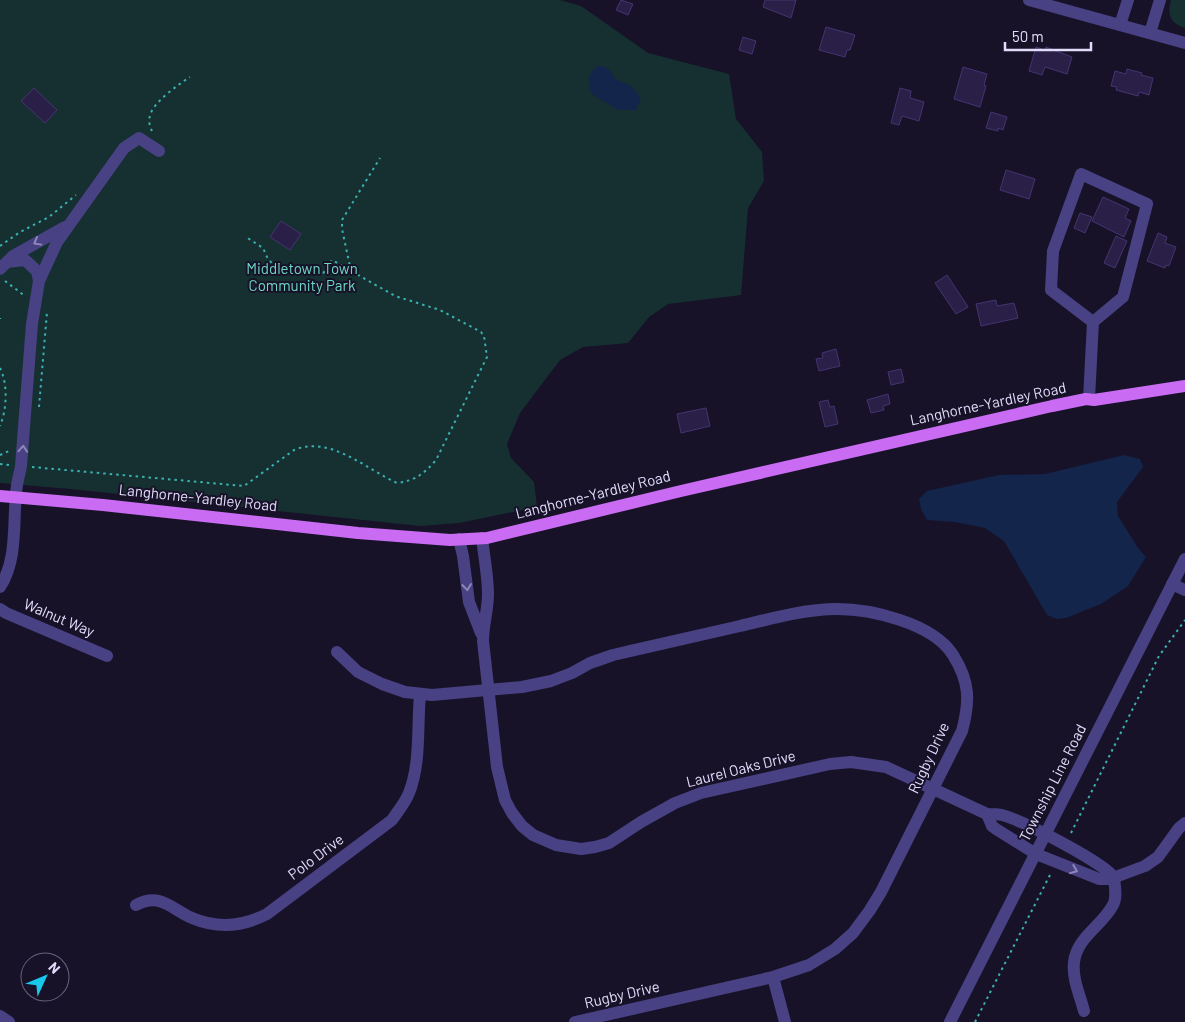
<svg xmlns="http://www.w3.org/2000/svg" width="1185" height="1022" viewBox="0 0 1185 1022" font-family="Barlow,sans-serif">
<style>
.green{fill:#163031}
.water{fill:#13254b}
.building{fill:#2a2047;stroke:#443471}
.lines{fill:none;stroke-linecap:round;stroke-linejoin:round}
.path{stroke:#3ab1b1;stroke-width:2;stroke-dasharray:2.5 4;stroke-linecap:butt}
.minor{stroke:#484183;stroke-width:12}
.major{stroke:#c96cf3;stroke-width:12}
.oneway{stroke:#8d87b9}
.labels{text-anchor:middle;stroke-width:4;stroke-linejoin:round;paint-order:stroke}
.park-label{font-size:15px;fill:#6dd7c4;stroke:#171228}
.street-label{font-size:15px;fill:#e2dcfc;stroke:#171228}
</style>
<rect width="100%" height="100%" fill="#171228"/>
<g class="green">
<path d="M0 0H560L581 6 648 53 729 74 736 119 762 152 764 181 748 208 741 295 668 304 649 317 628 343 583 347 560 360 520 413 507 444 511 458 534 482 537 507 459 523 420 526 71 489 0 483Z"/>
<path d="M1171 0H1185V28C1170 23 1167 15 1171 0Z"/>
</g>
<g class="water">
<path d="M598 66 605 67 610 70 615 79 631 86 641 98 636 110H618L592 94C587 84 587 73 598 66Z"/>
<path d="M1124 455 1140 459 1143 467 1117 502 1118 516 1138 548 1146 557 1128 586 1101 604 1066 618 1057 619 1047 615 1004 541 985 528 955 522 927 520 921 509 919 499 927 491 999 475 1045 474Z"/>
</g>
<g class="building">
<path d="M621 0 633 4 628 15 616 10Z"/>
<path d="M765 0H796L791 18 763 7Z"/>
<path d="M826 27 855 35 850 50H847L845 57 819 50Z"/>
<path d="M743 37 756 41 752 54 739 50Z"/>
<path d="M1036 47 1045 50 1046 47 1072 57 1067 74 1045 67 1042 75 1029 71Z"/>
<path d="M963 67 987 74 984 85 986 86 980 107 954 99Z"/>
<path d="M1127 69 1142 73 1141 75 1153 78 1149 95 1139 92 1138 96 1116 90 1117 87 1111 86 1115 71 1126 74Z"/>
<path d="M34 88 57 110 45 123 21 101Z"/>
<path d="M900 88 911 91 910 98 924 102 919 121 902 116 899 125 891 123Z"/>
<path d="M991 112 1007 117 1003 130 998 128V131L986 128Z"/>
<path d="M1006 170 1035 179 1029 199 1000 190Z"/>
<path d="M1103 197 1129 209 1125 218 1131 221 1124 237 1092 221Z"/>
<path d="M1080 213 1092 217 1085 233 1074 228Z"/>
<path d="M281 221 301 234 290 250 270 237Z"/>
<path d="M1158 233 1167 237 1165 243 1176 247 1169 266 1166 265 1165 268 1147 261Z"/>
<path d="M1116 236 1127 241 1115 268 1104 263Z"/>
<path d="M947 275 968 307 956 314 935 283Z"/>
<path d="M996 300 997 306 1014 303 1018 318 981 326 976 304Z"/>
<path d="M836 349 840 366 819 371 816 359 823 358 822 353Z"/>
<path d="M901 369 904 382 891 385 888 372Z"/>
<path d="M888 394 890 404 883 406 884 410 871 413 867 400Z"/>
<path d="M828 400 830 407 834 406 838 424 825 427 819 402Z"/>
<path d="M706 408 710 426 681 433 677 414Z"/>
</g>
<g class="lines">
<g class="path">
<path d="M152 131C150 127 148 121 150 116 152 103 179 84 190 77"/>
<path d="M0 246 20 232 49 217 76 195"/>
<path d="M351 271 342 229V220L380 158"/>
<path d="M5 281 25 296"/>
<path d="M0 319V318"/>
<path d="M0 368C8 384 7 409 0 426"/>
<path d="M39 407 47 312"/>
<path d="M0 455 9 451"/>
<path d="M0 464 10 465"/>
<path d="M32 467 244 486 294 450C330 435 366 469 397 483 415 481 425 473 436 460L487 357 484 336 481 332 440 310 395 296 332 260 322 275 309 268 284 269 273 265 267 257 263 248 246 237"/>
<path d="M1071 833 1159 656 1185 620"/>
<path d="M975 1022 1051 873"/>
</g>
<g class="minor">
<path d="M1029 0 1185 43"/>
<path d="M1120 25 1128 0"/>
<path d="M1150 33 1160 0"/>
<path d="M7 262 25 260 37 271 39 281"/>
<path d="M0 269 13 256 65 227"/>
<path d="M1089 399 1093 322 1123 297 1147 204 1081 174 1053 251 1051 290 1093 322"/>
<path d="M482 538C484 556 488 576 488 594 488 610 483 625 483 641L497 767 505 800 512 813 522 826 533 835 556 845 581 849 595 847 609 843 641 822 675 803 701 793 830 764 851 762 886 767 987 814C992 814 998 814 1002 815 1021 820 1107 864 1114 878"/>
<path d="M459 539 463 556 469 602 481 633"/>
<path d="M1172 584 1185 590"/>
<path d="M0 587C19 558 12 518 17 485 18 479 20 472 21 466L32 324 39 281 57 242 124 148 139 138 159 151"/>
<path d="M0 609 6 613 107 656"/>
<path d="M337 652 358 672 382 684 405 692 432 695 522 687 551 681 572 673 590 663 613 655C655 645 697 636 740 626 770 619 801 610 833 609 869 608 933 623 953 655 970 682 970 701 962 731L881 892 870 910 853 933 835 949 809 965 773 977 575 1022"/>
<path d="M987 814 992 826 996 829 1036 854 1099 879H1110L1145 866 1158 857 1179 828 1185 823"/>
<path d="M136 905C161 892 171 909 192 918 218 929 242 927 267 914L392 820C398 811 405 803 409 793 421 763 417 726 420 695"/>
<path d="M773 977 785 1022"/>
<path d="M1084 1011C1080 995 1072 979 1074 962 1077 937 1102 926 1113 905 1117 898 1115 887 1114 878"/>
<path d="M0 1016 9 1022"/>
<path d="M950 1022 1185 559"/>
</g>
<path class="major" d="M0 496 103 505 358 533 450 540 487 538 681 491 1052 406 1086 399 1094 400 1185 386"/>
</g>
<defs><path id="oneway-chevron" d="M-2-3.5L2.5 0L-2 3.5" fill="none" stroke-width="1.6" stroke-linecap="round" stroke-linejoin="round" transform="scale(1.25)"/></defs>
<g class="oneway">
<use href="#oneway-chevron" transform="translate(37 242) rotate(151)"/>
<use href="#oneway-chevron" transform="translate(23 449) rotate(-86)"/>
<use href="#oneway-chevron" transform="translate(467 587) rotate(83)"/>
<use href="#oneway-chevron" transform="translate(1074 870) rotate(22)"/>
</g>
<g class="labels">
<g class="park-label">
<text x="302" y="274">Middletown Town<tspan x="302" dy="17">Community Park</tspan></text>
</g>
<g class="street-label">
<text transform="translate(988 404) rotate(-12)" y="5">Langhorne-Yardley Road</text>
<text transform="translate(593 495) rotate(-14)" y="5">Langhorne-Yardley Road</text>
<text transform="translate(198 498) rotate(6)" y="5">Langhorne-Yardley Road</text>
<text transform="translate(59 618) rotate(23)" y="5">Walnut Way</text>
<text transform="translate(929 758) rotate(-65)" y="5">Rugby Drive</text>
<text transform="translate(741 769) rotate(-14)" y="5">Laurel Oaks Drive</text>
<text transform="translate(1053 783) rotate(-63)" y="5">Township Line Road</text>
<text transform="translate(316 857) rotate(-37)" y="5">Polo Drive</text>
<text transform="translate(622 995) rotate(-13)" y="5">Rugby Drive</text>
</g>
</g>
<g transform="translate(45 977) rotate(46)"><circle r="24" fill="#171228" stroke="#68637d"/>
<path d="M0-4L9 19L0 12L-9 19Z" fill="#18c9ec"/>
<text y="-8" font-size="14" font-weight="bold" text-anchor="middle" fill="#e2dcfc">N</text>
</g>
<path d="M1005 42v8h86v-8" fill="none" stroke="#e2dcfc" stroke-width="2.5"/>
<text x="1012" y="42" font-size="15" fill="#e2dcfc" stroke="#171228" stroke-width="4" paint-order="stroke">50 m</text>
</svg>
